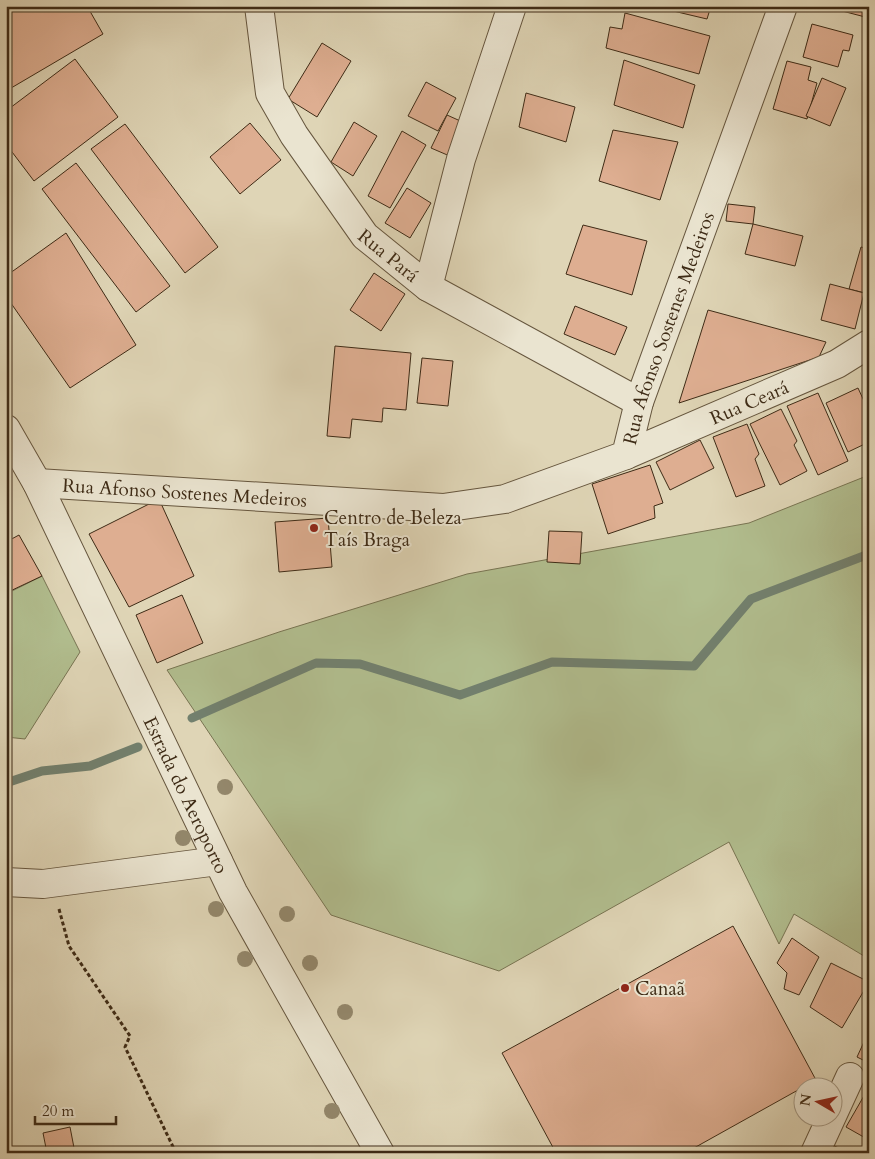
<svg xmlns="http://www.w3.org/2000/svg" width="875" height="1159" viewBox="0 0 875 1159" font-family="Cardo,serif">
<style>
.green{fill:#b1bd8e;stroke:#787452}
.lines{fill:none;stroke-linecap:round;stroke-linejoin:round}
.stream{stroke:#72806e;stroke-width:9}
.building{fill:#deae91;stroke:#3e2b16}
.minor-casing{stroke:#66563e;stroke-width:30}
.path{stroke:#3e2b16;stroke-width:3;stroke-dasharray:4 2.5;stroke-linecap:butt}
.minor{stroke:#eae4d0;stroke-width:28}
.tree{fill:#93876b}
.poi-dot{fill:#8f2418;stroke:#eae4d0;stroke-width:2}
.labels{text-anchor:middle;stroke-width:4;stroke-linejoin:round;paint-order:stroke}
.street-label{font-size:19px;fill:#3e2b16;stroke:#eae4d0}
.poi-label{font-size:19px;fill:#3e2b16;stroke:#eae4d0;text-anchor:start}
</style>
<rect width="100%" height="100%" fill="#dfd5b6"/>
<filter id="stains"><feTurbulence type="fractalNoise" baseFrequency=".004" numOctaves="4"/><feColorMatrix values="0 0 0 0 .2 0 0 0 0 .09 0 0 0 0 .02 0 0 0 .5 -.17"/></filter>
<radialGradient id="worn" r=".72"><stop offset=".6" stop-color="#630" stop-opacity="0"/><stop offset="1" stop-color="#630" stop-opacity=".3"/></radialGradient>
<g class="green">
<path d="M869 475V959L794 914 779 944 729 842 499 971 331 915 167 670 279 632 467 574 749 523Z"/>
<path d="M42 576 80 652 25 739 6 737V594Z"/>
</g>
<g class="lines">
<g class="stream">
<path d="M192 718 316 663 360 664 460 695 552 662 694 666 751 599 869 554"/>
<path d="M6 783 42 771 90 766 138 747"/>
</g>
</g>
<g class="building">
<path d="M6 6H87L103 34 6 91Z"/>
<path d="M652 6H711L707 19Z"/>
<path d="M823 6H869V18Z"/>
<path d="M625 13 710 36 699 74 606 48 610 27 622 29Z"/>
<path d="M812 24 853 35 849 51 843 50 838 67 803 57Z"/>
<path d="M322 43 351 61 317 117 288 99Z"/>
<path d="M75 59 118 117 34 181 6 144V111Z"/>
<path d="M624 60 695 85 683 128 614 105Z"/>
<path d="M787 61 811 67 808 80 817 83 807 119 773 109Z"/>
<path d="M822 78 846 88 830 126 806 116Z"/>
<path d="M426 82 456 98 438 131 408 116Z"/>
<path d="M526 93 575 107 566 142 519 127Z"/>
<path d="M447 115 467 124 452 157 431 148Z"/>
<path d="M354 122 377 136 353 176 331 162Z"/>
<path d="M250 123 281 160 240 194 210 157Z"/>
<path d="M125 124 218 247 185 273 91 149Z"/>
<path d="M613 130 678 142 660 200 599 181Z"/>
<path d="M402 131 426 145 390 208 368 196Z"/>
<path d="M76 163 170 286 136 312 42 189Z"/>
<path d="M407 188 431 203 410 238 385 223Z"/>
<path d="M728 204 755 207 753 224 726 221Z"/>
<path d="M753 224 803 236 795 266 745 254Z"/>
<path d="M583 225 647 241 632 295 566 274Z"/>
<path d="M66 233 136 345 70 388 6 296V276Z"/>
<path d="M861 247 869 249V294L849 289Z"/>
<path d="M374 273 405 294 381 331 350 310Z"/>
<path d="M830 284 864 293 855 329 821 320Z"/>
<path d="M575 306 627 327 615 355 564 334Z"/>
<path d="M708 310 826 342 819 357 679 403Z"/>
<path d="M335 346 411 353 406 410 383 408 382 422 352 419 350 438 327 436Z"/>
<path d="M422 358 453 361 448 406 417 403Z"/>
<path d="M858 388 869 412V442L848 452 826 403Z"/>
<path d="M818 393 848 461 818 475 787 406Z"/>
<path d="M781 409 797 441 794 445 807 471 780 485 750 424Z"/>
<path d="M747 424 759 454 755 459 765 486 736 497 713 437Z"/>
<path d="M700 440 714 468 670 490 656 462Z"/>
<path d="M650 465 663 503 654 506 655 518 608 534 592 484Z"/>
<path d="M159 499 194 576 129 607 89 534Z"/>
<path d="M328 518 332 567 279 572 275 522Z"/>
<path d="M549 531 582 532 580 564 547 562Z"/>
<path d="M19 535 42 576 6 593V542Z"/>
<path d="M182 595 203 643 157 663 136 615Z"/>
<path d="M733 926 816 1080 685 1153H556L502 1053Z"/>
<path d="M792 938 819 957 799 995 784 989 787 973 777 963Z"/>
<path d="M831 963 869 982 842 1028 810 1007Z"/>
<path d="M869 1031V1063L857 1057Z"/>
<path d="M865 1094 869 1096V1140L846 1127Z"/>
<path d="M70 1127 75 1153H47L43 1133Z"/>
<path d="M830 1144 850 1153H826Z"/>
</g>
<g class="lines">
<defs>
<g id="minor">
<path id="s1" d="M259 6 270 93 294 135 365 236 428 287 639 402"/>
<path d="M428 287 461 159 512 6"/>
<path id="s2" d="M6 429 37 483 233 892 380 1153"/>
<path id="s3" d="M626 455 837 364 869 344"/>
<path id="s4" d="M37 483 443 508 505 499 626 455 639 402 783 6"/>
<path d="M6 882 43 884 218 861"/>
<path d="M815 1153 850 1077"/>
</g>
</defs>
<use href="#minor" class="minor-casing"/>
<path class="path" d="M59 909 69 946 130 1036 125 1047 176 1153"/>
<use href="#minor" class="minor"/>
</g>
<g class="tree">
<circle cx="225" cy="787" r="8"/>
<circle cx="183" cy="838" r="8"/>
<circle cx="216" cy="909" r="8"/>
<circle cx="287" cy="914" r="8"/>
<circle cx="245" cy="959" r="8"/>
<circle cx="310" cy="963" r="8"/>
<circle cx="345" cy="1012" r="8"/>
<circle cx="332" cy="1111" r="8"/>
</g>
<g class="poi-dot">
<circle cx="314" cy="528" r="5"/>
<circle cx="625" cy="988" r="5"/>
</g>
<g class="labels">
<g class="street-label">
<text dy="7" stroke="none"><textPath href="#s1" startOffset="290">Rua Pará</textPath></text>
<text dy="7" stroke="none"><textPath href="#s4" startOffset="732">Rua Afonso Sostenes Medeiros</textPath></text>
<text dy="7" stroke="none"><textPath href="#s3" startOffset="134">Rua Ceará</textPath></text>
<text dy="7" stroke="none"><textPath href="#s4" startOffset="148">Rua Afonso Sostenes Medeiros</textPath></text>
<text dy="7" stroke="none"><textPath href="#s2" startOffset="408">Estrada do Aeroporto</textPath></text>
</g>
<g class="poi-label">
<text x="324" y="524">Centro de Beleza<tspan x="324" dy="22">Taís Braga</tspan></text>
<text x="635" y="995">Canaã</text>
</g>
</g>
<rect width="875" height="1159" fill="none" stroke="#dfd5b6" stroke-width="25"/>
<rect x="8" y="8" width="860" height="1144" fill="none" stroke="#3e2b16" stroke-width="2.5"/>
<rect x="12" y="12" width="850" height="1134" fill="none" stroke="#3e2b16"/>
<g transform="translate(818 1102) rotate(279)"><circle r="24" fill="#eae4d0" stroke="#a59a86"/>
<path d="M0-4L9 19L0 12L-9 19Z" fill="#8f2418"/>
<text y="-8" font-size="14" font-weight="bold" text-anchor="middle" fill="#3e2b16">N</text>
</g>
<path d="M35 1116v8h81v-8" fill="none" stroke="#3e2b16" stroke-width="2.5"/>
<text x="42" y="1116" font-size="15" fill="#3e2b16" stroke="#eae4d0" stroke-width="4" paint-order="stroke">20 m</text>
<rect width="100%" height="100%" filter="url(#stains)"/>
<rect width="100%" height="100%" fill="url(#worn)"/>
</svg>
